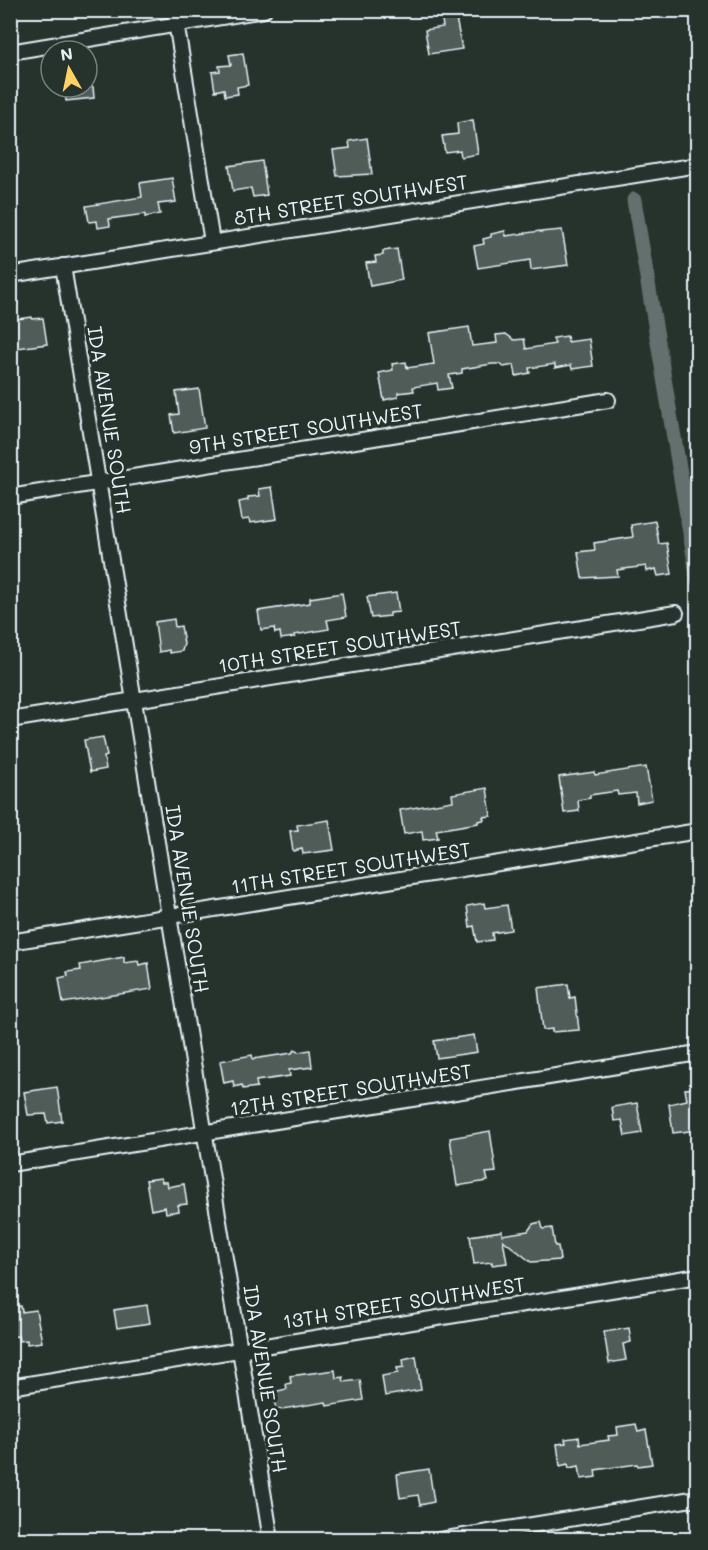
<svg xmlns="http://www.w3.org/2000/svg" width="708" height="1550" viewBox="0 0 708 1550" font-family="Mali,sans-serif">
<style>
.lines{fill:none;stroke-linecap:round;stroke-linejoin:round}
.canal{stroke:#636f6d;stroke-width:15}
.building{fill:#505c59;stroke:#e8f1f8;stroke-width:1.5}
.minor-casing{stroke:#e8f1f8;stroke-width:18}
.minor{stroke:#26332d;stroke-width:14}
.labels{text-anchor:middle;stroke-width:6;stroke-linejoin:round;paint-order:stroke}
.street-label{font-size:20px;fill:#e8f1f8;stroke:#26332d}
</style>
<rect width="100%" height="100%" fill="#26332d"/>
<filter id="ink" filterUnits="userSpaceOnUse"><feTurbulence type="fractalNoise" baseFrequency=".0167" numOctaves="2"/><feDisplacementMap in="SourceGraphic" scale="12" xChannelSelector="R" yChannelSelector="G"/><feConvolveMatrix kernelMatrix="1 2 1 2 8 2 1 2 1" color-interpolation-filters="sRGB"/></filter>
<g filter="url(#ink)">
<g class="lines">
<path class="canal" d="M634 200 698 580"/>
</g>
<g class="building">
<path d="M456 18 462 49 429 54 425 30 443 27 442 20Z"/>
<path d="M243 53 248 85 237 87 238 94 225 96 224 89 215 91 212 72 220 71 219 66 231 65 229 55Z"/>
<path d="M65 87H93L94 98 66 101Z"/>
<path d="M473 120 478 154 461 157 460 150 445 152 442 136 458 134 457 123Z"/>
<path d="M367 138 372 174 337 176 333 150 350 148 349 141Z"/>
<path d="M262 161 267 195 253 197 251 188 233 191 229 166Z"/>
<path d="M172 178 176 202 158 204 160 214 145 217V214L109 219 110 226 98 228 97 221 89 222 86 206 142 197 140 183Z"/>
<path d="M562 230 568 265 531 270 530 260 478 268 474 246 484 244 483 239 491 237V234L505 231 506 236 540 231V232Z"/>
<path d="M397 249 402 280 370 286 366 263 376 262 375 256 383 255V251Z"/>
<path d="M32 317V319L43 318 47 344 10 349V320Z"/>
<path d="M469 327 472 346 497 343 496 335 506 334 514 340 524 339 526 349 555 344 553 338 567 336 568 342 589 339 593 366 572 369 571 365 555 368V364L529 368 530 373 516 376 514 365 504 367 500 364H492L462 369V373L449 375 452 388 438 390 437 383 413 387 414 391 398 393V397L384 400 379 373 393 370 392 364 406 362 407 368 434 364 429 333Z"/>
<path d="M199 389 205 428 174 433 171 415 179 414 176 392Z"/>
<path d="M272 487 277 519 250 523 249 519 242 520 239 502 248 500V497L260 496 259 489Z"/>
<path d="M655 521 659 544 667 543 672 574 658 576 656 569 647 571 646 566 617 570 618 576 582 578 578 552 595 550 594 543 633 537 631 525Z"/>
<path d="M342 593 346 617 327 620 329 629 294 635 295 637 281 639 280 632 275 633 274 628 261 630 258 611 310 603V598Z"/>
<path d="M396 593 399 612 390 613V616L371 618 367 597Z"/>
<path d="M174 619 175 627 181 626 184 644 182 651 170 653 169 650 159 652 155 622Z"/>
<path d="M103 737 107 756 104 757 106 769 90 772 84 740Z"/>
<path d="M646 767 652 800 637 803 636 793 618 795 617 791 590 795V798L578 800 579 811 564 813 559 777 594 772 595 775Z"/>
<path d="M487 788 491 816 483 817 484 820 478 821V823L436 830 438 838 423 840 422 831 404 834 400 810 453 801 452 794Z"/>
<path d="M329 820 334 850 303 854 302 849 293 851 290 831 298 830 297 825Z"/>
<path d="M484 903 485 908 507 905 511 930 492 933 493 940 477 942 474 926 470 927 467 906Z"/>
<path d="M124 957V963L138 961 139 965 148 963 152 989 63 1003 59 978 68 976 67 972 81 970 80 965Z"/>
<path d="M568 984 570 998 575 997 579 1030 552 1032V1029L543 1030 538 988Z"/>
<path d="M474 1035 477 1052 437 1058 434 1041Z"/>
<path d="M294 1050 298 1052 310 1050 312 1067 289 1070 290 1076 256 1081 257 1087 243 1089 242 1085 234 1087 233 1081 224 1083 220 1061 252 1055 253 1059 292 1053Z"/>
<path d="M57 1087 62 1121 48 1123 46 1114 28 1115 24 1092Z"/>
<path d="M698 1088V1130L673 1133 669 1104 687 1100 685 1089Z"/>
<path d="M637 1103 642 1133 625 1136 622 1120 614 1121 612 1107Z"/>
<path d="M490 1131 496 1172 486 1173 488 1181 457 1186 450 1138Z"/>
<path d="M161 1178 162 1182H167L168 1187 184 1184 187 1204 178 1205 179 1211 166 1213 165 1207 151 1210 146 1180Z"/>
<path d="M541 1222 543 1229 552 1228 555 1246H558L560 1260 531 1262 503 1240 507 1263 492 1265V1262L474 1264 470 1236 502 1231V1235L528 1231 533 1224Z"/>
<path d="M147 1305 150 1323 117 1328 114 1310Z"/>
<path d="M21 1306 22 1312 36 1310 42 1342 27 1344V1340L19 1341 18 1336 10 1337V1307Z"/>
<path d="M629 1328 631 1342 623 1344 626 1360 609 1363 604 1332Z"/>
<path d="M416 1356 421 1390 385 1396 382 1376 398 1373 397 1368 404 1367 403 1359Z"/>
<path d="M335 1370 336 1378 343 1377 344 1382 360 1380 363 1400 327 1406 326 1402 276 1410 273 1392 287 1389 286 1384 291 1383 290 1376Z"/>
<path d="M636 1424 638 1432 646 1430 652 1464 638 1466 637 1464 595 1470 596 1477 581 1479 579 1466 569 1468 568 1464 560 1466 557 1444 566 1443 565 1439 579 1437 580 1444 609 1440 608 1436 618 1435 617 1427Z"/>
<path d="M429 1469 434 1502 420 1505 418 1495 400 1498 397 1474Z"/>
</g>
<g class="lines">
<defs>
<g id="minor">
<path d="M174 10 212 242"/>
<path d="M10 52 264 10"/>
<path d="M63 266 271 1540"/>
<path d="M10 275 698 165"/>
<path d="M10 497 608 400"/>
<path d="M10 720 676 613"/>
<path d="M10 942 698 831"/>
<path d="M10 1164 698 1053"/>
<path d="M10 1387 698 1276"/>
<path d="M440 1540 698 1498"/>
</g>
</defs>
<use href="#minor" class="minor-casing"/>
<use href="#minor" class="minor"/>
</g>
</g>
<g class="labels">
<g class="street-label">
<text transform="translate(351 200) rotate(-9)" y="7">8TH STREET SOUTHWEST</text>
<text transform="translate(109 420) rotate(81)" y="7">IDA AVENUE SOUTH</text>
<text transform="translate(306 429) rotate(-9)" y="7">9TH STREET SOUTHWEST</text>
<text transform="translate(340 647) rotate(-9)" y="7">10TH STREET SOUTHWEST</text>
<text transform="translate(351 868) rotate(-9)" y="7">11TH STREET SOUTHWEST</text>
<text transform="translate(187 899) rotate(81)" y="7">IDA AVENUE SOUTH</text>
<text transform="translate(351 1090) rotate(-9)" y="7">12TH STREET SOUTHWEST</text>
<text transform="translate(404 1303) rotate(-9)" y="7">13TH STREET SOUTHWEST</text>
<text transform="translate(265 1379) rotate(81)" y="7">IDA AVENUE SOUTH</text>
</g>
</g>
<rect width="708" height="1550" fill="none" stroke="#26332d" stroke-width="36"/>
<rect x="18" y="18" width="672" height="1514" fill="none" stroke="#e8f1f8" stroke-width="2" filter="url(#ink)"/>
<g transform="translate(69 69) rotate(351)"><circle r="28" fill="#26332d" stroke="#747f7e" stroke-width="1.5"/>
<path d="M0-4.5L10 22L0 15L-10 22Z" fill="#ffd166"/>
<text y="-9" font-size="16" font-weight="bold" text-anchor="middle" fill="#e8f1f8">N</text>
</g>
</svg>
